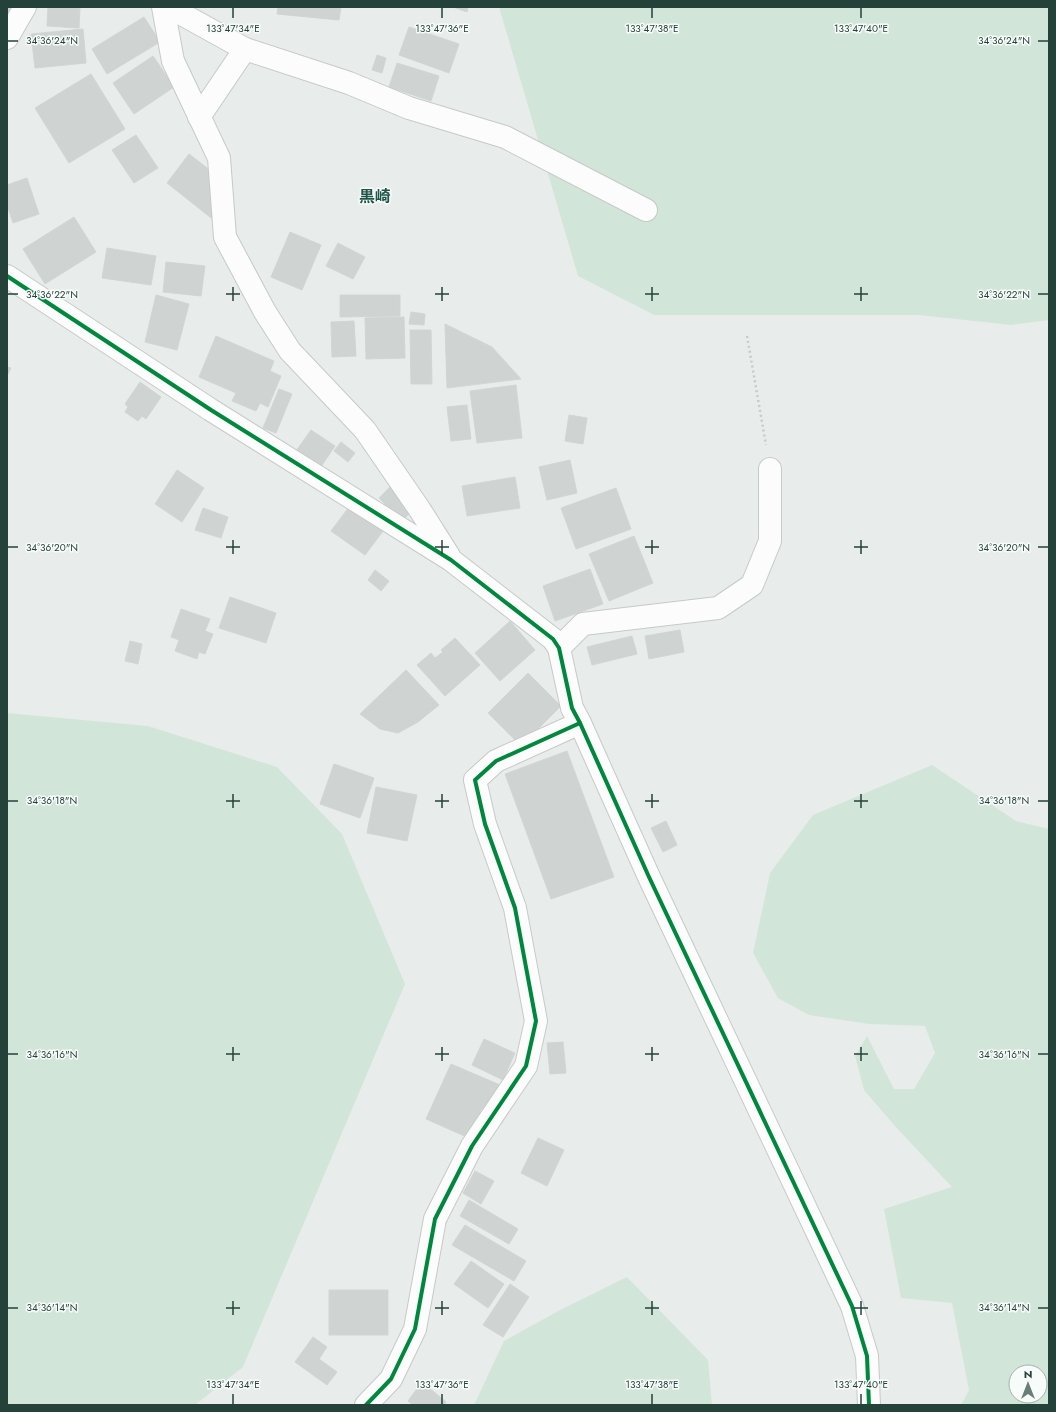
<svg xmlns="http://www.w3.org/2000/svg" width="1056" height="1412" viewBox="0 0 1056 1412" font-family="Jost,'Noto Sans JP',sans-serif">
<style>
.green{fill:#d1e6d8;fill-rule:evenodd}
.building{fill:#cfd4d2;stroke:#d1d6d4}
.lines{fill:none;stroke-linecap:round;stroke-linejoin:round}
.minor-casing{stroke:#c5cac8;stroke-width:24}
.path{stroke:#c3ccca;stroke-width:2.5;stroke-dasharray:2 3;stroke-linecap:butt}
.minor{stroke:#fcfcfc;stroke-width:22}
.cycleway-casing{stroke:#f7fbf9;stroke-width:6}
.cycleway{stroke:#00873e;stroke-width:4}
.ticks{fill:none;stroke:#24423a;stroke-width:1.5}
.labels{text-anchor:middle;stroke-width:3;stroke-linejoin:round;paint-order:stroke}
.quarter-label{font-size:16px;font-weight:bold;fill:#1f5548;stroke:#f7fbf9}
.ticks-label{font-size:10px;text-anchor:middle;fill:#24423a;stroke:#f7fbf9;stroke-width:3;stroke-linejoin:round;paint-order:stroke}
</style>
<rect width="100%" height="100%" fill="#e8edeb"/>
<g class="green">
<path d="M499 7H1049V320L1011 325 919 315H654L578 276Z"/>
<path d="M7 713 148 726 277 767 342 834 405 984 243 1367 195 1405H7Z"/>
<path d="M932 765 1016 821 1049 829V1405H961L969 1390 952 1303 901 1298 884 1209 952 1187 894 1125 864 1090 855 1056 867 1036 894 1089H914L935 1053 925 1026 869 1024 809 1015 778 998 753 953 770 873 813 815ZM1016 1372H1040V1396H1016Z"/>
<path d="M627 1277 708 1360 712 1405H474L504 1341 562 1309Z"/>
</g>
<g class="building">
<path d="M7 7H18L7 17Z"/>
<path d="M48 7H80L79 28 47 26Z"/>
<path d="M278 7H341L339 20 277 14Z"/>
<path d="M453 7H468L467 12Z"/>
<path d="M144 17 160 42 107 74 92 49Z"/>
<path d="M409 27 459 44 449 73 399 55Z"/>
<path d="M83 29 86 63 35 68 31 34Z"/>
<path d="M377 55 386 58 382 73 372 70Z"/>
<path d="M153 56 174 87 134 114 113 83Z"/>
<path d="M397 63 439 76 431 101 389 87Z"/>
<path d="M91 74 125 129 69 163 35 108Z"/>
<path d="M136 135 158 168 134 183 112 150Z"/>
<path d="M189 154 211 171 215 221 167 183Z"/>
<path d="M27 178 39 214 13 223 7 205V185Z"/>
<path d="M74 217 96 252 45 284 23 249Z"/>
<path d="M290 232 321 245 302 290 271 277Z"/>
<path d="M338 243 365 257 353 279 326 266Z"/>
<path d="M107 248 156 256 151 285 102 278Z"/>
<path d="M166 262 205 266 201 296 163 292Z"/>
<path d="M156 295 189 304 177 350 145 342Z"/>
<path d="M340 295H400V316L340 317Z"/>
<path d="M411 312 425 314 424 325 409 324Z"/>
<path d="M404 317 405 358 366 359 365 318Z"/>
<path d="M354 321 356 356 332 357 331 322Z"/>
<path d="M445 324 492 347 521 379 447 388Z"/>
<path d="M410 330H431L432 384H411Z"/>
<path d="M216 336 274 361 270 371 281 376 268 407 260 403 256 411 232 401 236 393 199 377Z"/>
<path d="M7 367 11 368 7 376Z"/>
<path d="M140 382 161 397 146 419 142 416 138 421 125 412 128 407 125 404Z"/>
<path d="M516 385 522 438 477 443 470 391Z"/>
<path d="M279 389 292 394 276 433 263 428Z"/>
<path d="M467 405 471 439 451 441 447 407Z"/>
<path d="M569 415 587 418 583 444 565 441Z"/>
<path d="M311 430 335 446 320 468 296 451Z"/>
<path d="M341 442 355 453 348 462 334 451Z"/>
<path d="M570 460 577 493 547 500 539 467Z"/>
<path d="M177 470 204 488 182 522 155 504Z"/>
<path d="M515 477 520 508 467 516 462 486Z"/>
<path d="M393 484 416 507 402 521 379 498Z"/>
<path d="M616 488 631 529 576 549 561 508Z"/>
<path d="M349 507 383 531 365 555 331 531Z"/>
<path d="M203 508 228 517 221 538 195 530Z"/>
<path d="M634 536 653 583 609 601 589 554Z"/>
<path d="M590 569 603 604 555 621 543 586Z"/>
<path d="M375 570 389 581 381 591 368 580Z"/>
<path d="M230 597 276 613 266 643 219 628Z"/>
<path d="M181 609 210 619 205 631 213 634 205 654 199 652 197 659 175 651 179 640 171 637Z"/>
<path d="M510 621 535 650 500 681 475 653Z"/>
<path d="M680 630 684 652 649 659 645 636Z"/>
<path d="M632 636 637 654 592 665 587 647Z"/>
<path d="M455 638 480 665 445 696 417 665 431 653 435 658 443 652 441 650Z"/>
<path d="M130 641 142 644 138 664 125 661Z"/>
<path d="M406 670 439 705 418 722 398 733 380 729 360 714Z"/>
<path d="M528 673 561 706 521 746 488 713Z"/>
<path d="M567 751 614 877 551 899 505 774Z"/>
<path d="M334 764 374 778 360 818 320 804Z"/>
<path d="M376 787 417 795 407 841 367 833Z"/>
<path d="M666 821 677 845 663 852 651 828Z"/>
<path d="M484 1039 515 1053 503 1080 472 1065Z"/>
<path d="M563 1042 566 1073 550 1074 547 1043Z"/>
<path d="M451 1064 500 1085 489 1111 482 1108 469 1138 426 1119Z"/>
<path d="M538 1138 564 1150 547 1186 521 1173Z"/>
<path d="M475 1171 494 1181 481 1204 463 1193Z"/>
<path d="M469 1200 518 1229 509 1244 460 1216Z"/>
<path d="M465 1225 526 1261 514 1281 452 1245Z"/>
<path d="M471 1261 504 1284 488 1308 454 1284Z"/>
<path d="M510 1284 529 1297 503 1337 483 1325Z"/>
<rect x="329" y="1290" width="59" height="45"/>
<path d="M313 1337 327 1347 319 1359 337 1372 327 1385 295 1362Z"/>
<path d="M422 1382 446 1402 444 1405H413L408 1401Z"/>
</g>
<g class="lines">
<defs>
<g id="minor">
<path d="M163 7 173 61 219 158 225 237 265 312 290 351 365 430 420 510 449 556"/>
<path d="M169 7 245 49 349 83 409 108 505 137 646 210"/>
<path d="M7 38 25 7"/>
<path d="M199 117 245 49"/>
<path d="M7 276 211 410 451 560 553 639 559 648 572 708 580 723 649 877 852 1306 867 1356 869 1405"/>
<path d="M559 648 583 624 718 608 752 585 770 541V469"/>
<path d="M366 1405 391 1379 415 1329 435 1219 472 1146 526 1066 536 1021 515 908 485 824 475 780 496 761 580 723"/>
</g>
</defs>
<use href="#minor" class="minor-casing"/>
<path class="path" d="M747 336 766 445"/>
<use href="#minor" class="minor"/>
<defs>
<g id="cycleway">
<path d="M7 276 211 410 451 560 553 639 559 648 572 708 580 723 649 877 852 1306 867 1356 869 1405"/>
<path d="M366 1405 391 1379 415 1329 435 1219 472 1146 526 1066 536 1021 515 908 485 824 475 780 496 761 580 723"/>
</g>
</defs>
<use href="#cycleway" class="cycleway-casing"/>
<use href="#cycleway" class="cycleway"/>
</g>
<path class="ticks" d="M233 8V18M442 8V18M652 8V18M861 8V18M8 41H18M1038 41H1048M233 287V301M442 287V301M652 287V301M861 287V301M8 294H18M226 294H240M435 294H449M645 294H659M854 294H868M1038 294H1048M233 540V554M442 540V554M652 540V554M861 540V554M8 547H18M226 547H240M435 547H449M645 547H659M854 547H868M1038 547H1048M233 794V808M442 794V808M652 794V808M861 794V808M8 801H18M226 801H240M435 801H449M645 801H659M854 801H868M1038 801H1048M233 1047V1061M442 1047V1061M652 1047V1061M861 1047V1061M8 1054H18M226 1054H240M435 1054H449M645 1054H659M854 1054H868M1038 1054H1048M233 1301V1315M442 1301V1315M652 1301V1315M861 1301V1315M8 1308H18M226 1308H240M435 1308H449M645 1308H659M854 1308H868M1038 1308H1048M233 1394V1404M442 1394V1404M652 1394V1404M861 1394V1404"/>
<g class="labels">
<g class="quarter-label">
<text x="375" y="202">黒崎</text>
</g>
</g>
<g class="ticks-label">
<text x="233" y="32">133°47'34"E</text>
<text x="442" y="32">133°47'36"E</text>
<text x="652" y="32">133°47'38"E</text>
<text x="861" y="32">133°47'40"E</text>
<text x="52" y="44">34°36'24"N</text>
<text x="1004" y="44">34°36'24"N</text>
<text x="52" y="298">34°36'22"N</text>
<text x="1004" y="298">34°36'22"N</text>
<text x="52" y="551">34°36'20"N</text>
<text x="1004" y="551">34°36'20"N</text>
<text x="52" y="804">34°36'18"N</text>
<text x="1004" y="804">34°36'18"N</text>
<text x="52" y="1058">34°36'16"N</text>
<text x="1004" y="1058">34°36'16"N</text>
<text x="52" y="1311">34°36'14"N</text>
<text x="1004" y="1311">34°36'14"N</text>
<text x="233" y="1388">133°47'34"E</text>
<text x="442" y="1388">133°47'36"E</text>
<text x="652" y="1388">133°47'38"E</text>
<text x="861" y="1388">133°47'40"E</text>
</g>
<rect width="1056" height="1412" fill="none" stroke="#24423a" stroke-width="16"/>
<g transform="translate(1028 1384)"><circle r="19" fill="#f7fbf9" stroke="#a3b1ad"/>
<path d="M0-3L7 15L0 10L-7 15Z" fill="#697e78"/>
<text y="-6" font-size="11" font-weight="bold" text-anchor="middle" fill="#24423a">N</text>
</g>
</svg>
